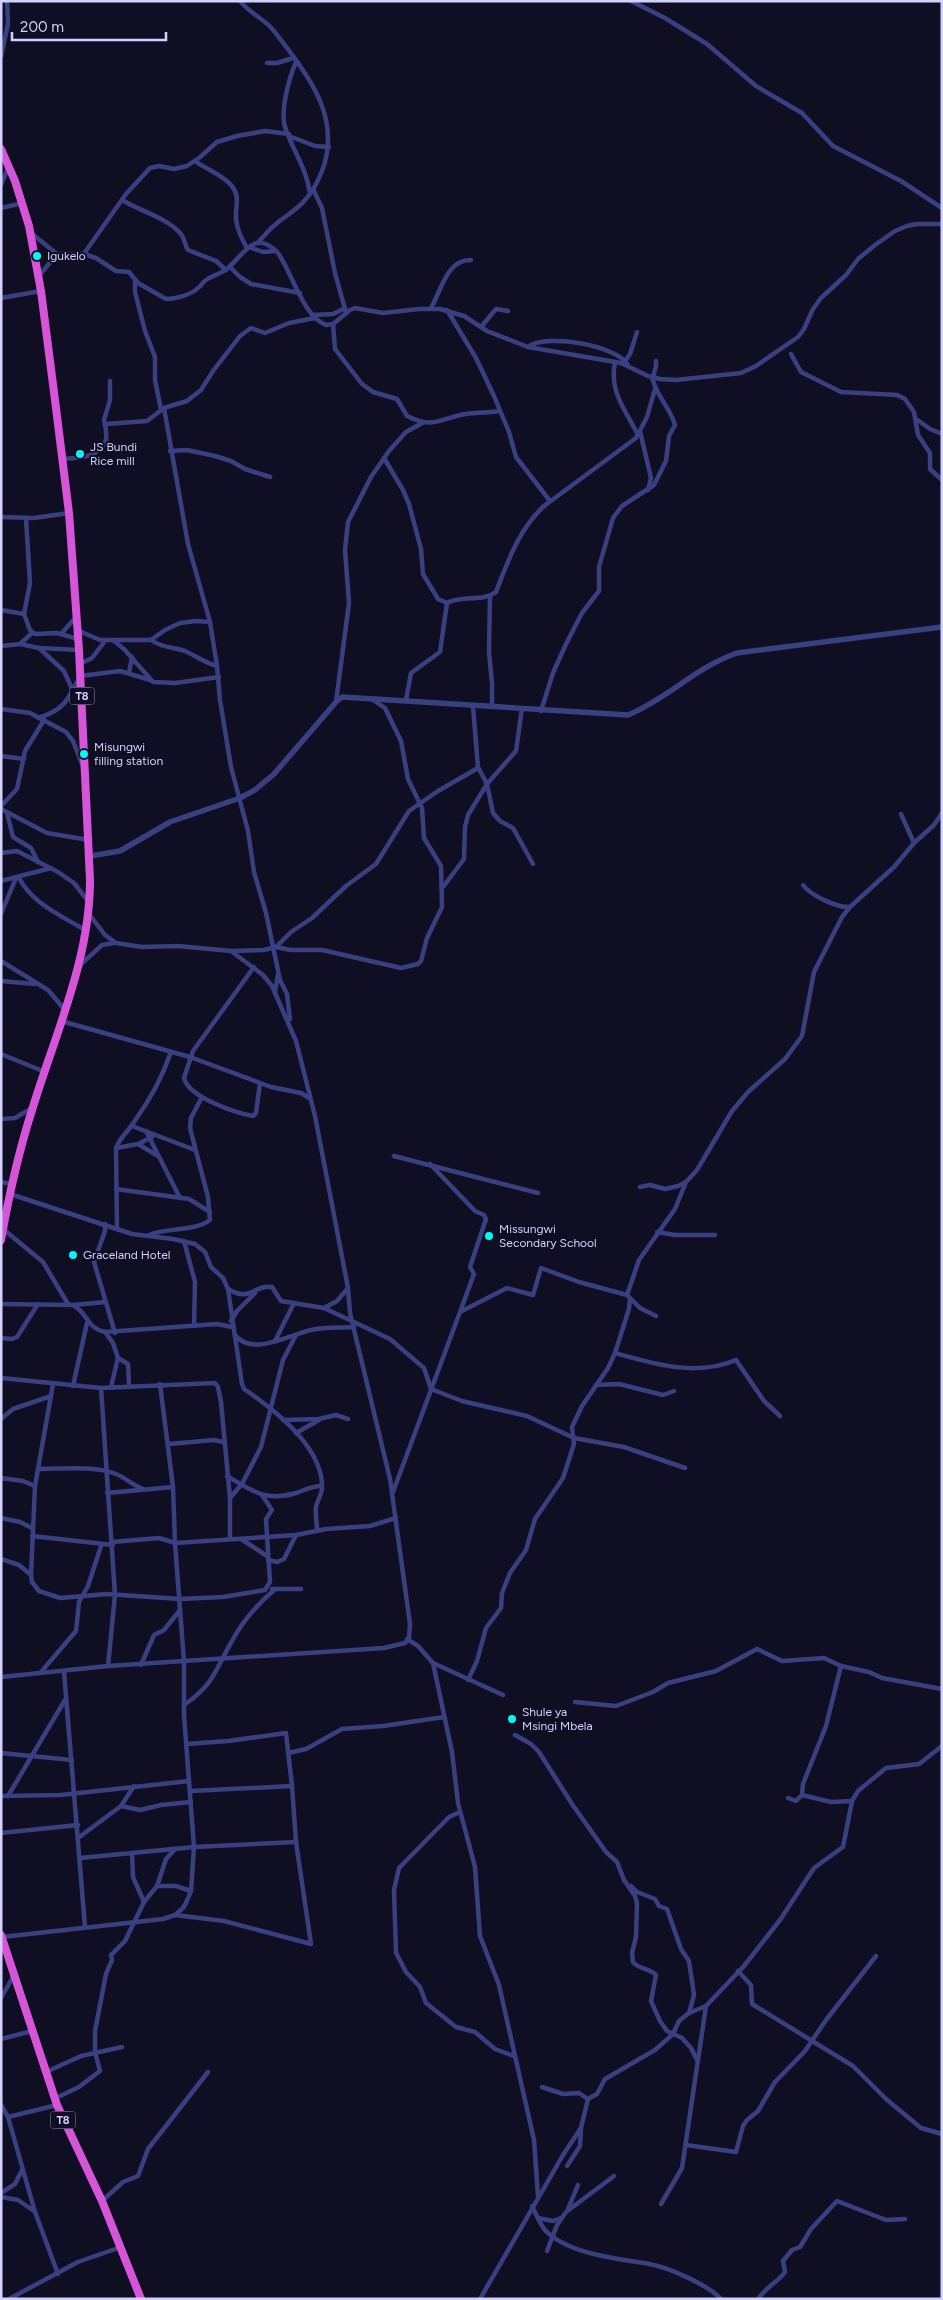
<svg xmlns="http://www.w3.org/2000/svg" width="943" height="2300" viewBox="0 0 943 2300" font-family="Figtree,sans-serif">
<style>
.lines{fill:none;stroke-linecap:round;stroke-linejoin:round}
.minor{stroke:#3a3f81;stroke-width:4.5}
.tertiary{stroke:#3a3f81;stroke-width:5.5}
.trunk{stroke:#d654d8;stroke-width:8}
.poi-dot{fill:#04f7f6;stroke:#100e23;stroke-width:2}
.labels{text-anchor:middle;stroke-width:4;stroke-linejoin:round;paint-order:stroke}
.shield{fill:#100e23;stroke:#9896bc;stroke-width:1}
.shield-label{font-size:11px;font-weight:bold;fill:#d2d1fe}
.poi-label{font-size:12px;fill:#d2d1fe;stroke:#100e23;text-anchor:start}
</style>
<rect width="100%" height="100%" fill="#100e23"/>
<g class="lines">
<g class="minor">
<path d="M240 1C250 14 265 19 274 31 306 73 343 116 322 171 318 181 313 192 305 200 297 210 285 216 276 224 268 230 264 237 257 243"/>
<path d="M631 1 665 18 707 44 756 86 802 113 833 146 901 181 942 208"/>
<path d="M1 57 8 24 7 1"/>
<path d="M296 62C289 78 280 111 285 127 293 151 306 167 310 193"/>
<path d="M267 63H277L293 58"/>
<path d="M289 136 315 146 329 147"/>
<path d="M195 161C206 169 223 175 231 185 241 196 235 206 236 219 237 230 242 239 247 248"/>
<path d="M1 185 8 168"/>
<path d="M313 189 322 208 335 273 346 313"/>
<path d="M122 200C140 211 167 218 180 233 185 238 184 244 188 250L216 261 226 270"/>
<path d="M1 208 23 203"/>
<path d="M31 233 57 254H84L96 258 116 271 129 272 138 283 166 299C175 299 191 295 198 288 201 286 203 282 206 280 213 275 222 274 229 267 245 253 255 229 278 253 292 273 303 316 326 325L333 324 350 310 355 308 383 313 419 309H440L464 316 487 331 528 347 621 363 648 376 660 379 676 380 741 373 756 366 798 337 804 329 813 309 821 298 846 275 858 259 875 245 895 231 907 226 917 224H942"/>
<path d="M249 247 263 252 276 251"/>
<path d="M83 255 126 194 150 168 159 166 174 169 187 166 199 158 217 142 237 136 265 131 289 134"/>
<path d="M230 267 240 277 251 284 300 293"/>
<path d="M38 277 57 254"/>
<path d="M135 280V292L145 331 155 357V380L161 410"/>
<path d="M1 298 41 291"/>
<path d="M431 308C441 291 447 259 471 260"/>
<path d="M447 310 476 358 494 396 509 432 516 457 550 501"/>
<path d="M313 315 333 314 345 308"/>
<path d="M333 324 335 349 362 384 373 392 397 399 407 416C432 428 436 421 460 415 473 412 487 413 500 411"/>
<path d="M481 327 496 309 508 311"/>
<path d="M528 347C546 333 616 345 628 365"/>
<path d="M791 354 801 372 841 392 897 395 905 399 914 412 918 435 930 453V469L942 480"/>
<path d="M625 361 630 354 637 332"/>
<path d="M615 362C609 392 625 409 638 435"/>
<path d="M653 377 656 366V361"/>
<path d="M164 408 188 544 210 622 217 666 220 700 231 767 248 831 254 872 266 913 280 980 287 994 290 1019"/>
<path d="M916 419 930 429 942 434"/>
<path d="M105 426 104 420 110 400V381"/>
<path d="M640 431 651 478 648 490"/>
<path d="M170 451 187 450 215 456 231 461 245 469 270 477"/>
<path d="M384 458 403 490 409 504 421 549 423 574 438 599 447 603"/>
<path d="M62 459C77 458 100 458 106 440 107 435 105 429 106 424L147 421 164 408 187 401 201 390 213 371 240 336 251 328 265 333 289 323 315 318"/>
<path d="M1 517 34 518 69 513"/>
<path d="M26 518 30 583 24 614 30 630 35 634 57 633 78 639"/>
<path d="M490 596 489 652 492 683V707"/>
<path d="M1 610 24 614"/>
<path d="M77 630 100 640H151L165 630 180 623 196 621 210 622"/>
<path d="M61 634 76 617"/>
<path d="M151 640C162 648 173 647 185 651 196 656 205 663 217 666"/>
<path d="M114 641 124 649 153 682 175 683 219 677"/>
<path d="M20 644 39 648 79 650"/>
<path d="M1 646 20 644 32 633"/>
<path d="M39 648 64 671 73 691"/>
<path d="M80 664 92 658 105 641"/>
<path d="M129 673 132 657"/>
<path d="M406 700 411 673 440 652 447 603C462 595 483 602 496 592 508 561 519 529 544 506L636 438 647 417 655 389"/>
<path d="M336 702 349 603 345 550 348 522 371 477 389 451 406 432 424 422"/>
<path d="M1 709 30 713 66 732 73 741 82 764"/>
<path d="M541 711 553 673 566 644 582 613 599 591V567L613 518 622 506 654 485 666 461 669 436 675 425C670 407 656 396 652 377"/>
<path d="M38 718C65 710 68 699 80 676L120 671 150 680"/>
<path d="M1 756 24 759"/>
<path d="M478 767 487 784 493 813 500 821 513 828 533 864"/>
<path d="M1 806 17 789 25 751 44 720"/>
<path d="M1 809 47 833 89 840"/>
<path d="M7 813 13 837 31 848 38 862"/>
<path d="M901 814 914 843"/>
<path d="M1 853 17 851 58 872 74 883 88 901"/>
<path d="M19 878C33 904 60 915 85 930"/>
<path d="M1 881 51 868"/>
<path d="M803 885C810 895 837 908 850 907"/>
<path d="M443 887 464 859 465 827 468 815 487 784 516 751 522 708"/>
<path d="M1 914 16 878"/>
<path d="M276 947 291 950H322L401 968 418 964 421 961 427 938 442 907 441 866 424 838 422 808 408 779 401 741 385 708 373 700"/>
<path d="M232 951 264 950 276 947 291 932 312 918 346 886 376 864 409 811 438 791 478 768 473 706"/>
<path d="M1 961 48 990 65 1010"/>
<path d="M78 967 102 945 114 943"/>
<path d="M254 967 193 1051 184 1078C188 1097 236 1113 253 1116L256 1113 260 1083"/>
<path d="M1 981 35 984"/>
<path d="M275 992 278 975"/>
<path d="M61 1021 190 1057 271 1087 301 1093 309 1098"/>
<path d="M1 1054 45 1072"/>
<path d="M1 1119 15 1118 32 1108"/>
<path d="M132 1126 195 1150"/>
<path d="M146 1131 180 1198"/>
<path d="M138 1144 158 1156"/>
<path d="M116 1148 138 1144 152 1137"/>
<path d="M394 1156 538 1193"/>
<path d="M430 1164 475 1211 484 1215 486 1219 470 1267 474 1274 460 1312"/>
<path d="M1 1182 12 1184"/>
<path d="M640 1187 650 1185 665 1189 678 1186 686 1182 697 1170 732 1111 748 1092 785 1059 802 1036 814 972 842 917 850 907 894 867 914 843 934 825 942 813"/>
<path d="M116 1189 189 1199 210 1212"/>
<path d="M10 1194 132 1234 173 1239 195 1244 205 1252 211 1267 223 1278 228 1289 242 1384 244 1389C275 1410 324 1448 322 1489 321 1496 317 1501 316 1507 315 1514 317 1523 317 1531"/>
<path d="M105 1224V1231L94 1262 115 1333"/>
<path d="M117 1228 116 1148C120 1137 128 1132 134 1122 150 1100 162 1078 171 1052"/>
<path d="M3 1229 43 1262 68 1304"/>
<path d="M657 1232 675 1235H715"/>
<path d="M149 1235C167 1227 194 1232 210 1220L208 1197 190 1128 191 1118 202 1097"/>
<path d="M184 1241 195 1282 194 1326"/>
<path d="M228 1289C251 1303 254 1284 272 1287L281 1301 324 1308 390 1339 424 1368 431 1389 462 1401 527 1416 574 1438 624 1447 685 1468"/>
<path d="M627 1295 639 1260 675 1209 686 1182"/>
<path d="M630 1298 640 1308 656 1316"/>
<path d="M1 1304 73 1305C89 1314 85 1327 105 1332L217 1324 232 1327"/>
<path d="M73 1305 106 1302"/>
<path d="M324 1308 337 1301 348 1288"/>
<path d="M231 1321 237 1311 255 1293"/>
<path d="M105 1332 113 1343 118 1358 128 1364 129 1385"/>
<path d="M235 1335C252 1357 289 1335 311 1330 325 1327 340 1328 354 1327"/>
<path d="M1 1338 12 1339 17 1337 38 1304"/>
<path d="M275 1341 294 1303"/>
<path d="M615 1353C655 1364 696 1377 736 1360L764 1401 780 1416"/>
<path d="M1 1378 101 1388 215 1383 218 1387 221 1402 230 1498V1539"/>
<path d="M53 1384 35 1486 31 1575 32 1582 39 1591 60 1598 107 1594 180 1599 223 1597 265 1590 270 1582 266 1519 272 1510 262 1495"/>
<path d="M596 1385 619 1384 663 1395 674 1391"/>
<path d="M73 1386 87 1323"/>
<path d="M111 1387 118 1358"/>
<path d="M101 1388 115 1595 108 1666"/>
<path d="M1 1419 13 1409 51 1396"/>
<path d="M283 1420 319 1419 336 1415 348 1419"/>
<path d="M296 1433 319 1420"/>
<path d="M169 1444 214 1440 223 1442"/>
<path d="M38 1469C60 1469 96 1465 116 1474 126 1478 133 1486 143 1489"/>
<path d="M227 1476C252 1491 266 1502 296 1493 305 1490 311 1486 322 1486"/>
<path d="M1 1478 23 1481 35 1486"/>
<path d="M393 1492 460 1312 507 1288 533 1295 541 1268 579 1282 627 1295 630 1298 629 1309 615 1353 608 1368 582 1406 572 1427 574 1444 563 1478 535 1519 526 1550 510 1573 502 1593 501 1608 486 1628 477 1661 468 1680"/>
<path d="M107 1493 173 1487"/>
<path d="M230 1498 242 1484 261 1447 283 1360 296 1335"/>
<path d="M1 1518 20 1522 32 1528"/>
<path d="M32 1536 113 1545"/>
<path d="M241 1539 267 1556"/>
<path d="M112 1542 159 1538 175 1543 296 1535 326 1529 370 1526 396 1518"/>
<path d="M1 1559 19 1565 31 1575"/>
<path d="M268 1560 277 1562 284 1559 296 1535"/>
<path d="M272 1589H301"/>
<path d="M407 1639 418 1646 433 1663 503 1695"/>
<path d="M433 1663 452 1752 458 1803 475 1867 480 1936 499 1985 534 2140 538 2196"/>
<path d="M141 1665 154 1635 164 1630 180 1610"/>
<path d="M41 1672 76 1631 79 1602 88 1586 101 1546"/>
<path d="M64 1672 85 1927"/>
<path d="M1 1677 108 1666 384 1648 405 1643 409 1638 410 1624 390 1479 350 1313 348 1288 315 1116 296 1041 272 986 263 975 231 951 178 946 142 947 116 943 105 935 89 914"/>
<path d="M575 1702 616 1706 653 1692 668 1683 716 1671 757 1649 782 1661 824 1658 841 1666 869 1672 882 1678 942 1689"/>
<path d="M184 1705C215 1683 214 1672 232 1641 242 1622 258 1604 274 1590"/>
<path d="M515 1735 531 1744 539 1752 572 1804 606 1852 617 1862 624 1880 635 1896 637 1903 636 1937 632 1953 633 1962C638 1969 649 1968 656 1975L651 2001 660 2021 667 2031 682 2038 691 2048 697 2060"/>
<path d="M1 1753 72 1760"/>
<path d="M288 1753 306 1749 342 1729 383 1726 444 1717"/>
<path d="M191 1791 292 1786"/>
<path d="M802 1795 831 1802 852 1801"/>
<path d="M1 1796 61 1795 189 1781"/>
<path d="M8 1796 65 1700"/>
<path d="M788 1798 796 1801 802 1795 803 1784 826 1726 841 1666"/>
<path d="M121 1806 140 1810 161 1805 191 1802"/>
<path d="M460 1812 449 1817 399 1868 394 1890 396 1953 406 1972 420 1987 426 2003 456 2027 475 2032 495 2049 514 2056"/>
<path d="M1 1833 78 1825"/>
<path d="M78 1838 121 1806 134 1786"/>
<path d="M132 1853 133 1877 144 1902"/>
<path d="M80 1858 194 1847 296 1842"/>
<path d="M157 1886H176L191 1891"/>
<path d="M631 1886 637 1892 655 1899 659 1906 667 1909 681 1949 689 1961 694 1995 689 2013"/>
<path d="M175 1915 224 1921 311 1944 296 1842 292 1786 286 1733 228 1741 186 1744"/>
<path d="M2 1937 163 1919 175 1915 183 1908 186 1903 191 1891 194 1847 184 1715V1662L175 1543 173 1487 160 1384"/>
<path d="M738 1971 751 1985 752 2004 853 2066 886 2099 921 2128 942 2134"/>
<path d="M1 1998 14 1975"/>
<path d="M1 2039 32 2031"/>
<path d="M46 2072 81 2056 122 2047"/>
<path d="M542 2087 563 2094 579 2093 588 2099"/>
<path d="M54 2099 79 2087 100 2071 95 2052V2031L106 1974 112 1960 111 1955 125 1941 144 1902 157 1886 166 1859 175 1849"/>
<path d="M1 2105 8 2117 35 2212 58 2274"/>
<path d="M8 2117 57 2105"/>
<path d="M686 2145 736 2152 743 2126 747 2120 758 2111 775 2082 805 2051 826 2020 876 1956"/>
<path d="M567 2166 580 2146 581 2129"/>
<path d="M1 2193 15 2184 22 2170"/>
<path d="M1 2197 18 2200 34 2211"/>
<path d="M102 2201 123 2182 138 2176 148 2149 208 2072"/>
<path d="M661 2204 682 2168 706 2006"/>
<path d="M532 2206C536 2214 540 2224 545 2230 567 2254 619 2259 649 2264 668 2267 708 2285 721 2299"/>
<path d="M568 2209 578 2185"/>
<path d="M538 2218 553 2221 561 2218"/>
<path d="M547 2251 557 2225 566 2212 614 2176"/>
<path d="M9 2299 78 2262 121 2247"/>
<path d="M480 2299 563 2155 581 2128 588 2099 597 2094 605 2079 655 2050 673 2034 679 2021 689 2013 706 2006 744 1966 780 1920 814 1868 843 1847 852 1801 858 1791 886 1768 919 1764 942 1746"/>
<path d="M758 2299C766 2287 778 2282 785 2272L783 2261 792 2250 800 2247 811 2229 837 2201 886 2220 905 2219"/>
</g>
<path class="tertiary" d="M90 856 120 851 170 822 240 798 255 790 274 774 336 702 342 697 628 715C667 699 696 667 737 653L942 627"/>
<g class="trunk">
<path d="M1 149 15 181 29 226 41 291 56 408 69 513 79 650 90 880C90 959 56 1032 33 1107 19 1150 9 1195 1 1240"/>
<path d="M1 1935 57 2105 102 2201 141 2299"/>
</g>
</g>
<g class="poi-dot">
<circle cx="37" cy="256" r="5"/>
<circle cx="80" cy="454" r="5"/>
<circle cx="84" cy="754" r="5"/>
<circle cx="489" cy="1236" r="5"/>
<circle cx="73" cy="1255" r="5"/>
<circle cx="512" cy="1719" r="5"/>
</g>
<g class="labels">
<g class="shield">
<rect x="69.5" y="687.5" width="25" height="17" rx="4"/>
<rect x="50.5" y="2111.5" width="25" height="17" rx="4"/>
</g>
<g class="shield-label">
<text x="82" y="700">T8</text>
<text x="63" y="2124">T8</text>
</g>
<g class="poi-label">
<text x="47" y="260">Igukelo</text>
<text x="90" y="451">JS Bundi<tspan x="90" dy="14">Rice mill</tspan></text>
<text x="94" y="751">Misungwi<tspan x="94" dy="14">filling station</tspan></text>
<text x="499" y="1233">Missungwi<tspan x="499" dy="14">Secondary School</tspan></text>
<text x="83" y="1259">Graceland Hotel</text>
<text x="522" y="1716">Shule ya<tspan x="522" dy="14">Msingi Mbela</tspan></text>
</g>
</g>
<rect width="943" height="2300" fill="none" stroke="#d2d1fe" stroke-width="5"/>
<path d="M12 32v8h154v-8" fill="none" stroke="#d2d1fe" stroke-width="2.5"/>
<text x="20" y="32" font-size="15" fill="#d2d1fe" stroke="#100e23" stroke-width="4" paint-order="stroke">200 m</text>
</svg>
